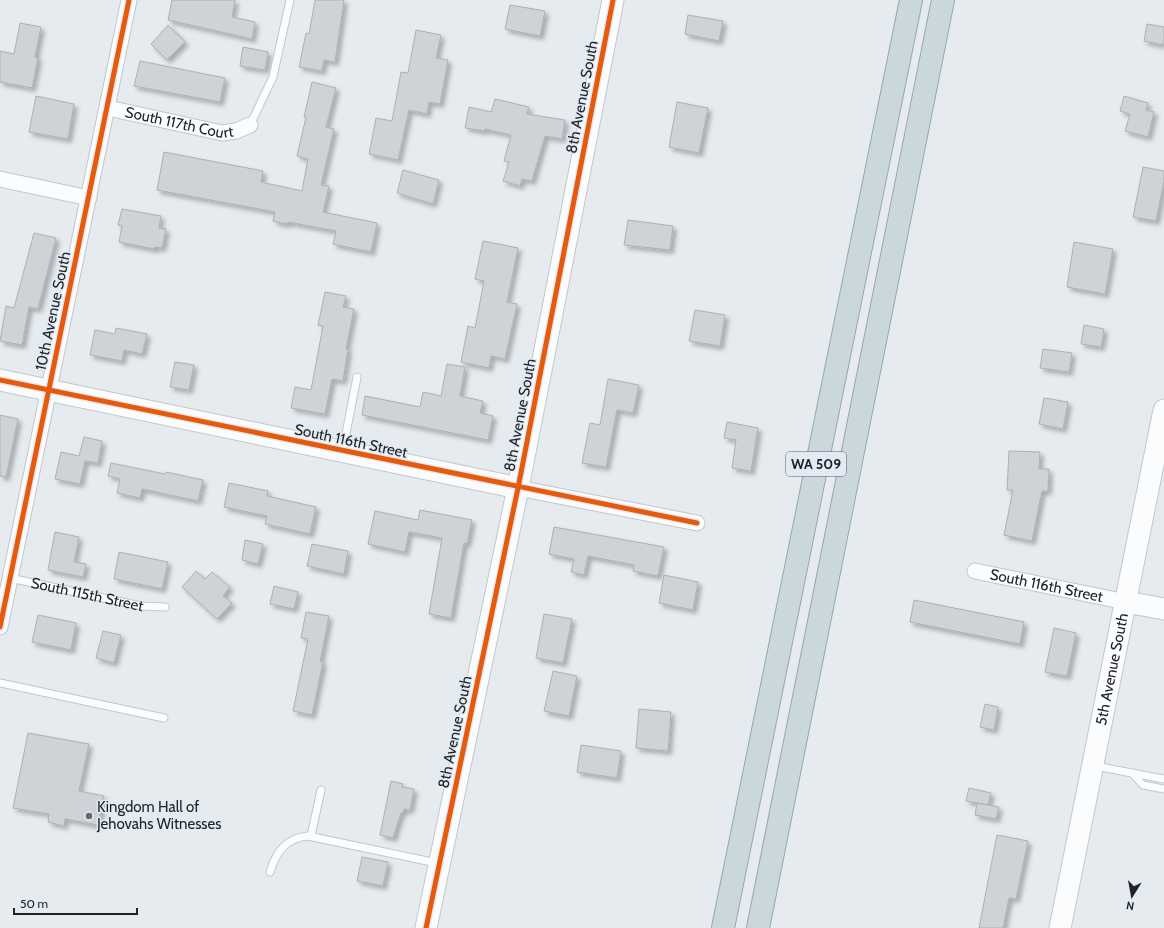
<svg xmlns="http://www.w3.org/2000/svg" width="1164" height="928" viewBox="0 0 1164 928" font-family="Cabin,sans-serif">
<style>
.building{fill:#cfd3d7;stroke:#acb0b4;filter:url(#shadow)}
.lines{fill:none;stroke-linecap:round;stroke-linejoin:round}
.lane-casing{stroke:#c3c6ca;stroke-width:9}
.street-casing{stroke:#c3c6ca;stroke-width:17}
.secondary-casing{stroke:#c3c6ca;stroke-width:23}
.highway-casing{stroke:#96a6ad;stroke-width:24}
.lane{stroke:#fbfcfd;stroke-width:7}
.street{stroke:#fbfcfd;stroke-width:15}
.secondary{stroke:#fbfcfd;stroke-width:21}
.highway{stroke:#cad8de;stroke-width:22}
.cycleway-casing{stroke:#e2ebf4;stroke-width:8}
.cycleway{stroke:#e8590c;stroke-width:5}
.poi-dot{fill:#65696d;stroke:#e2ebf4;stroke-width:1.5}
.labels{text-anchor:middle;stroke-width:3;stroke-linejoin:round;paint-order:stroke}
.shield{fill:#e2ebf4;stroke:#5a5f64;stroke-width:1}
.shield-label{font-size:14px;font-weight:bold;fill:#202327}
.street-label{font-size:15px;fill:#202327;stroke:#e2ebf4}
.poi-label{font-size:15px;fill:#202327;stroke:#e2ebf4;text-anchor:start}
</style>
<defs>
<filter id="shadow"><feDropShadow dx="3.5" dy="3.5" stdDeviation="2" flood-color="#0004"/></filter>
</defs>
<rect width="100%" height="100%" fill="#e6ebf0"/>
<g class="building">
<path d="M172 0H235L232 17 255 22 252 39 168 20Z"/>
<path d="M315 0H344L335 62 324 60 322 71 299 67 306 33 309 34Z"/>
<path d="M510 5 545 11 540 36 505 29Z"/>
<path d="M688 15 723 21 719 41 685 34Z"/>
<path d="M20 23 41 27 35 57 38 58 32 88 0 82V51L14 54Z"/>
<path d="M1147 24 1164 27V45L1144 41Z"/>
<path d="M168 25 185 42 167 60 151 44Z"/>
<path d="M416 30 441 35 436 58 448 60 440 104 429 102 427 114 409 110 398 160 369 154 376 118 392 121 401 72 408 73Z"/>
<path d="M243 47 268 52 265 70 240 66Z"/>
<path d="M140 61 225 78 220 102 134 86Z"/>
<path d="M312 82 336 88 326 127 334 129 321 185 329 186 323 212 377 223 371 252 333 244 336 231 288 222 287 224 273 221 275 212 157 190 164 152 263 171 261 182 302 191 308 159 297 156 306 117H304Z"/>
<path d="M36 96 74 104 68 139 29 132Z"/>
<path d="M1124 96 1148 103 1146 110 1154 112 1148 137 1125 131 1130 114 1120 111Z"/>
<path d="M495 99 529 107 527 114 565 120 562 139 545 136 532 181 522 179 520 186 503 181 509 162 504 161 511 135 485 129V131L465 128 469 107 491 112Z"/>
<path d="M677 102 708 108 699 153 669 147Z"/>
<path d="M1143 167 1164 171V181L1156 221 1133 217Z"/>
<path d="M403 170 439 180 433 204 397 193Z"/>
<path d="M122 209 161 216 159 228 166 229 162 248 155 247 154 249 119 242 122 226 118 225Z"/>
<path d="M628 220 673 226 670 250 624 245Z"/>
<path d="M34 233 56 238 38 309 29 307 22 345 0 341 6 306 14 308Z"/>
<path d="M483 241 518 248 507 302 517 304 505 359 491 356 489 368 461 362 468 326 475 328 484 281 475 279Z"/>
<path d="M1074 242 1113 249 1105 294 1067 287Z"/>
<path d="M325 292 346 296 343 307 354 309 346 349H348L343 381 332 379 325 414 291 408 295 387 311 390 323 326 318 325Z"/>
<path d="M695 310 725 315 720 346 689 341Z"/>
<path d="M1084 325 1104 329 1101 347 1081 344Z"/>
<path d="M116 328 147 334 142 354 124 350 122 361 90 355 95 330 115 334Z"/>
<path d="M1043 349 1072 353 1069 372 1040 368Z"/>
<path d="M175 362 194 365 189 390 170 387Z"/>
<path d="M447 364 465 367 460 396 483 401 480 413 493 416 488 440 362 415 365 396 420 407 423 392 441 396Z"/>
<path d="M608 379 639 385 633 413 617 410 606 467 582 463 590 423 600 425Z"/>
<path d="M1044 398 1068 402 1063 429 1039 424Z"/>
<path d="M0 415 18 419 6 477 0 476Z"/>
<path d="M727 422 758 428 751 471 732 468 736 440 724 438Z"/>
<path d="M84 437 102 441 98 463 85 461 80 484 55 479 61 452 79 456Z"/>
<path d="M1009 451 1040 452 1039 469H1049L1048 491H1042L1032 541 1004 535 1013 490H1007Z"/>
<path d="M111 463 165 474 166 472 203 480 198 501 142 489 140 498 117 493 120 479 108 476Z"/>
<path d="M229 483 268 491 267 496 316 507 310 534 265 524 267 516 224 507Z"/>
<path d="M420 510 472 520 467 544 464 543 451 618 429 614 442 538 409 532 405 552 368 544 375 511 418 520Z"/>
<path d="M554 527 664 547 658 576 633 571 634 565 588 556 584 575 571 572 574 559 549 554Z"/>
<path d="M55 532 79 537 74 562 86 564 83 577 48 570Z"/>
<path d="M245 540 263 544 258 564 242 560Z"/>
<path d="M312 544 348 551 344 574 307 566Z"/>
<path d="M119 552 168 562 162 589 114 579Z"/>
<path d="M196 571 205 579 212 572 230 587 223 596 232 603 217 619 182 587Z"/>
<path d="M664 575 698 582 693 610 659 603Z"/>
<path d="M274 586 298 592 294 609 270 604Z"/>
<path d="M914 600 1024 622 1020 644 910 622Z"/>
<path d="M306 612 329 616 320 662H323L312 715 293 711 308 639 301 638Z"/>
<path d="M544 614 572 619 563 663 536 658Z"/>
<path d="M38 615 76 623 71 650 32 642Z"/>
<path d="M1054 628 1076 633 1067 676 1045 672Z"/>
<path d="M103 631 121 635 114 663 96 658Z"/>
<path d="M553 671 577 676 569 716 544 711Z"/>
<path d="M985 704 998 707 994 730 980 727Z"/>
<path d="M639 709 671 712 668 751 636 748Z"/>
<path d="M28 733 89 744 79 791 104 796 98 825 65 819 64 826 48 822 49 814 13 808Z"/>
<path d="M581 745 621 751 617 778 577 772Z"/>
<path d="M391 781 403 784 402 787 414 789 410 810 404 809 403 813H401L393 838 380 835Z"/>
<path d="M969 788 991 793 988 805 966 801Z"/>
<path d="M977 803 999 807 996 819 975 815Z"/>
<path d="M997 835 1028 841 1016 899 1009 898 1003 928H979Z"/>
<path d="M362 857 388 862 383 886 357 881Z"/>
</g>
<g class="lines">
<defs>
<g id="lane">
<path d="M250 125 273 77 290 0"/>
<path d="M343 449 357 377"/>
<path id="s1" d="M10 578 141 606 165 607"/>
<path d="M0 683 164 718"/>
<path d="M1095 766 1164 779"/>
<path d="M1132 773 1143 785 1164 789"/>
<path d="M311 836 321 790"/>
<path d="M270 872C276 852 286 838 308 836L437 863"/>
</g>
<g id="street">
<path id="s2" d="M108 108 222 133 236 131 250 125"/>
<path d="M0 179 89 198"/>
<path d="M518 488 697 523"/>
<path id="s3" d="M975 571 1126 602"/>
<path d="M0 627 129 0"/>
</g>
<g id="secondary">
<path d="M0 380 518 488"/>
<path d="M1126 602 1164 609"/>
<path d="M426 928 518 488 613 0"/>
<path id="s4" d="M1060 928 1164 410"/>
</g>
<g id="highway">
<path d="M723 928 911 0"/>
<path d="M758 928 943 0"/>
</g>
</defs>
<use href="#lane" class="lane-casing"/>
<use href="#street" class="street-casing"/>
<use href="#secondary" class="secondary-casing"/>
<use href="#highway" class="highway-casing"/>
<use href="#lane" class="lane"/>
<use href="#street" class="street"/>
<use href="#secondary" class="secondary"/>
<use href="#highway" class="highway"/>
<defs>
<g id="cycleway">
<path d="M0 380 697 523"/>
<path d="M0 627 129 0"/>
<path d="M426 928 518 488 613 0"/>
</g>
</defs>
<use href="#cycleway" class="cycleway-casing"/>
<use href="#cycleway" class="cycleway"/>
</g>
<circle class="poi-dot" cx="89" cy="816" r="4"/>
<g class="labels">
<rect class="shield" x="786" y="452" width="60" height="24" rx="3"/>
<g class="shield-label">
<text x="816" y="469">WA 509</text>
</g>
<g class="street-label">
<text transform="translate(582 97) rotate(-79)" y="5">8th Avenue South</text>
<text dy="5" stroke="none"><textPath href="#s2" startOffset="73">South 117th Court</textPath></text>
<text transform="translate(53 311) rotate(-78)" y="5">10th Avenue South</text>
<text transform="translate(520 415) rotate(-79)" y="5">8th Avenue South</text>
<text transform="translate(351 441) rotate(12)" y="5">South 116th Street</text>
<text dy="5" stroke="none"><textPath href="#s3" startOffset="73">South 116th Street</textPath></text>
<text dy="5" stroke="none"><textPath href="#s1" startOffset="79">South 115th Street</textPath></text>
<text dy="5" stroke="none"><textPath href="#s4" startOffset="264">5th Avenue South</textPath></text>
<text transform="translate(455 732) rotate(-78)" y="5">8th Avenue South</text>
</g>
<g class="poi-label">
<text x="97" y="812">Kingdom Hall of<tspan x="97" dy="17">Jehovahs Witnesses</tspan></text>
</g>
</g>
<g transform="translate(1132 896) rotate(191)" stroke="#e2ebf4" stroke-width="3" paint-order="stroke">
<path d="M0-3L7 15L0 10L-7 15Z" fill="#202327"/>
<text y="-6" font-size="11" font-weight="bold" text-anchor="middle" fill="#202327">N</text>
</g>
<path d="M14 908v6h123v-6" fill="none" stroke="#202327" stroke-width="2"/>
<text x="20" y="908" font-size="12" fill="#202327" stroke="#e2ebf4" stroke-width="3" paint-order="stroke">50 m</text>
</svg>
